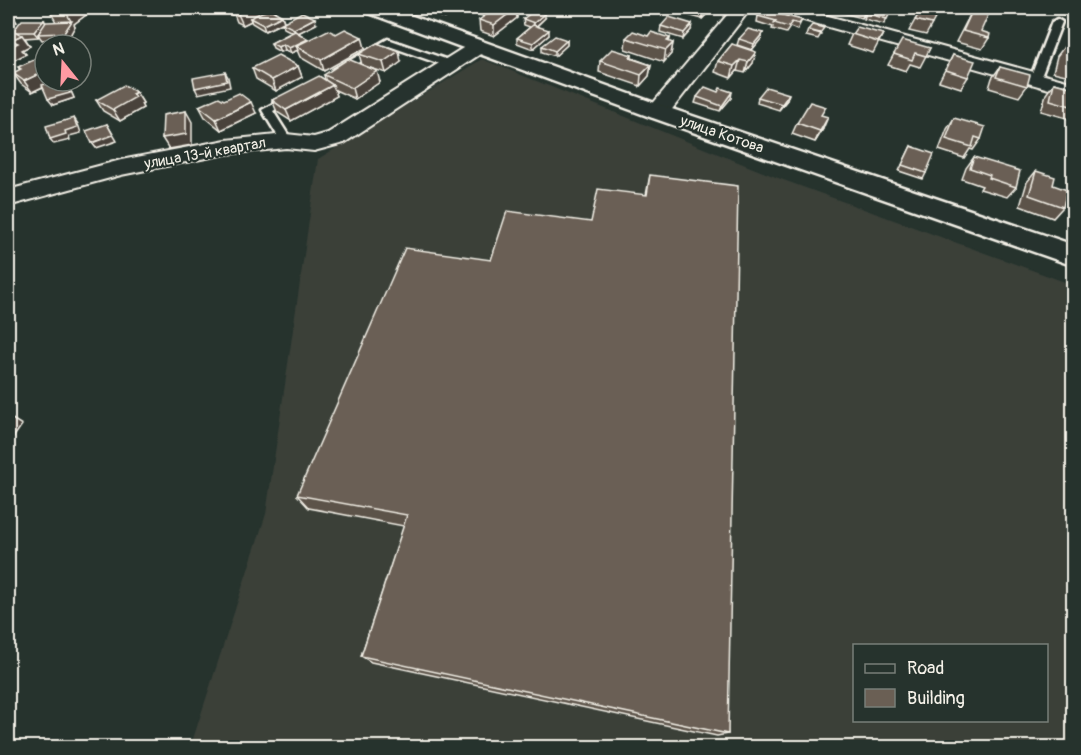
<svg xmlns="http://www.w3.org/2000/svg" width="1081" height="755" viewBox="0 0 1081 755" font-family="Pangolin,sans-serif">
<style>
.built{fill:#3a4039;fill-rule:evenodd}
.lines{fill:none;stroke-linecap:round;stroke-linejoin:round}
.service-casing{stroke:#f4f1e8;stroke-width:5}
.minor-casing{stroke:#f4f1e8;stroke-width:4}
.tertiary-casing{stroke:#f4f1e8;stroke-width:5}
.service{fill:#26332d;fill-rule:evenodd}
.minor{fill:#26332d;fill-rule:evenodd}
.tertiary{fill:#26332d;fill-rule:evenodd}
.wall{fill:#5b5248;stroke:#f4f1e8;stroke-width:1.5}
.shaded-wall{fill:#4a423b;stroke:#f4f1e8;stroke-width:1.5}
.building{fill:#6a5f54;stroke:#f4f1e8;stroke-width:1.5}
.labels{text-anchor:middle;stroke-width:4.5;stroke-linejoin:round;paint-order:stroke}
.far-street-label{font-size:15px;fill:#f4f1e8;stroke:#26332d}
</style>
<rect width="100%" height="100%" fill="#26332d"/>
<filter id="ink" filterUnits="userSpaceOnUse"><feTurbulence type="fractalNoise" baseFrequency=".0167" numOctaves="2"/><feDisplacementMap in="SourceGraphic" scale="12" xChannelSelector="R" yChannelSelector="G"/><feConvolveMatrix kernelMatrix="1 2 1 2 8 2 1 2 1" color-interpolation-filters="sRGB"/></filter>
<g filter="url(#ink)">
<path class="built" d="M482 59 778 178 1073 285V747L190 748 266 514 318 159ZM854 646H1046V720H854Z"/>
<g class="lines">
<defs>
<g id="service">
<path d="M1057 19 1062 22 1040 79 1031 81 1030 79 1052 22Z"/>
<path d="M388 39 454 62 455 64 446 66 389 46 342 72 333 70Z"/>
<path d="M291 94 295 95V99L273 111 292 141 286 144 282 143 262 110Z"/>
</g>
<g id="minor">
<path d="M733 8H751L666 117 658 118 650 117 647 112 650 107Z"/>
<path d="M772 8H799L1074 83V96L775 12Z"/>
<path d="M478 41 485 43 488 47 485 51 344 143 314 151 286 148 226 154 121 175 8 206V190L121 160 226 140 286 134 314 137 328 133 471 43Z"/>
</g>
<path id="tertiary" d="M363 8H390L666 107 1074 245V266L650 117 366 12Z"/>
</defs>
<use href="#service" class="service-casing"/>
<use href="#minor" class="minor-casing"/>
<use href="#tertiary" class="tertiary-casing"/>
<use href="#service" class="service"/>
<use href="#minor" class="minor"/>
<use href="#tertiary" class="tertiary"/>
</g>
<g class="wall">
<path d="M50 8H88L90 12 74 24 75 26 68 39 42 40 39 36 38 37 25 38 30 46 22 50 26 54 14 60 8 57V28L13 31 44 20 46 23 56 22 50 11 51 10Z"/>
<path d="M223 8H277L278 9 273 11 282 16 284 21 316 24 298 33 308 39V40L365 48 324 71 300 57 297 50 291 53 285 50 280 52 273 48 271 43 292 32 284 28 282 23 265 31 252 23 251 21 243 25 237 22 234 14 232 15 225 12Z"/>
<path d="M411 8H428L422 11Z"/>
<path d="M429 8H459L445 18 429 13Z"/>
<path d="M473 8 490 10 483 16 473 13Z"/>
<path d="M516 8 517 18 494 36 480 31 479 20Z"/>
<path d="M662 8H713L702 19Z"/>
<path d="M823 8H868L862 18Z"/>
<path d="M892 8 884 24 864 19 866 13Z"/>
<path d="M1034 8H1074V17Z"/>
<path d="M973 9 981 31 989 38 982 49 956 42Z"/>
<path d="M758 16 802 20 797 30 790 27 786 33 772 29 773 27 757 22Z"/>
<path d="M545 18 537 26 549 35 533 49 517 43V38L530 27 524 25 523 19Z"/>
<path d="M915 20 932 24 926 35 909 31Z"/>
<path d="M661 26 691 30 683 39 660 32Z"/>
<path d="M808 30 821 34 818 39 806 36Z"/>
<path d="M763 33 761 39 752 50 737 45 739 39Z"/>
<path d="M852 34H883L873 53 847 45Z"/>
<path d="M1074 34V77L1053 72 1057 56Z"/>
<path d="M648 36 670 38 669 42 673 43 671 54 664 62 625 49 626 38Z"/>
<path d="M567 40V45L555 56 542 52V46Z"/>
<path d="M732 44 753 63 745 73 737 71 731 78 715 72 718 61Z"/>
<path d="M930 48 920 67 910 64 906 71 888 65 894 54Z"/>
<path d="M359 54 401 62 386 73 364 66 380 82 355 99 335 90 337 96 291 121 277 112 272 100 325 79 324 75 362 65Z"/>
<path d="M632 55V58L651 65 649 76 640 86 599 72 600 61Z"/>
<path d="M953 55 968 77 961 88 939 81Z"/>
<path d="M298 66 302 77 276 91 256 79 252 68Z"/>
<path d="M18 67 45 81 72 88 70 89 74 98 53 105 43 87 32 92 21 84 13 73 20 70Z"/>
<path d="M1000 67 1027 86 1019 97 989 88 992 78Z"/>
<path d="M1054 83 1074 88V120L1041 111 1046 94Z"/>
<path d="M136 92 143 103 141 104 143 108 120 121 103 111 96 100Z"/>
<path d="M718 92 731 98 720 111 695 103 697 97Z"/>
<path d="M758 97 787 100 779 110 757 103Z"/>
<path d="M224 100 256 113 221 130 205 117 199 106Z"/>
<path d="M823 116V129L815 142 792 134 797 123Z"/>
<path d="M954 118 981 139 973 150 970 149 964 158 939 150 947 129Z"/>
<path d="M911 146 926 173 923 179 899 171Z"/>
<path d="M974 157 1016 187 1007 197 980 189 982 186 962 179 966 168Z"/>
<path d="M1036 171 1053 185 1063 207 1053 218 1020 206 1027 182Z"/>
<path d="M650 175 728 734 717 736 371 662 361 656 404 526 309 508 297 495 491 260 591 222 646 195Z"/>
</g>
<g class="shaded-wall">
<path d="M75 8H88L90 12 74 24 75 26 68 39 64 33 71 21 67 14Z"/>
<path d="M233 8 235 12 232 11 234 14 232 15 229 10Z"/>
<path d="M254 8H277L278 9 254 20 250 18 251 21 243 25 238 14Z"/>
<path d="M422 8H428L422 11Z"/>
<path d="M451 8H459L445 18 444 13Z"/>
<path d="M486 8H490V10L483 16V10Z"/>
<path d="M516 8 517 18 494 36V25Z"/>
<path d="M704 8H713L702 19Z"/>
<path d="M866 8H868L862 18Z"/>
<path d="M8 11H9L17 22 8 25Z"/>
<path d="M545 13V18L534 28V23Z"/>
<path d="M282 16 284 22 265 31 263 25Z"/>
<path d="M315 18 316 24 296 34 294 29Z"/>
<path d="M44 20 47 25 38 34 39 36 38 37 34 32Z"/>
<path d="M692 24 691 30 683 39 684 33Z"/>
<path d="M549 30V35L533 49V43Z"/>
<path d="M763 33 761 39 752 50 754 44Z"/>
<path d="M22 35 30 46 22 50 26 54 14 60 8 51V48L11 40Z"/>
<path d="M362 37 365 48 324 71 321 60Z"/>
<path d="M670 38 668 48 673 43 671 54 664 62 667 41Z"/>
<path d="M308 39 309 44 296 46 298 50 291 53 289 48Z"/>
<path d="M567 40V45L555 56V51Z"/>
<path d="M283 44 285 50 280 52 278 47Z"/>
<path d="M399 51 401 62 386 73 383 62Z"/>
<path d="M756 52 753 63 745 73 748 62Z"/>
<path d="M740 60 737 71 731 78 734 66Z"/>
<path d="M651 65 649 76 640 86 641 75Z"/>
<path d="M298 66 302 77 276 91 272 80Z"/>
<path d="M45 71V81H55L32 92 24 81Z"/>
<path d="M377 71 380 82 355 99 352 88Z"/>
<path d="M225 72 228 77 230 87 198 94 195 88Z"/>
<path d="M67 81 72 88 70 89 74 98 53 105 48 99Z"/>
<path d="M333 85 337 96 291 121 286 110Z"/>
<path d="M136 92 143 103 141 104 143 108 120 121 113 110Z"/>
<path d="M732 92 731 98 720 111 722 106Z"/>
<path d="M789 94 787 100 779 110 782 104Z"/>
<path d="M251 102 256 113 221 130 216 119Z"/>
<path d="M186 111 192 122V145L169 149 162 138Z"/>
<path d="M828 117 823 129 815 142 820 131Z"/>
<path d="M74 118 78 124 81 133 69 136 70 140 54 144 50 139 65 131Z"/>
<path d="M107 124 117 141 96 148 92 143Z"/>
<path d="M9 417 22 425 8 445V419Z"/>
</g>
<g class="building">
<path d="M55 8H75L67 14 50 11Z"/>
<path d="M235 8H254L238 14 232 11 237 9Z"/>
<path d="M429 8H451L444 13Z"/>
<path d="M474 8H486L483 10Z"/>
<path d="M496 8H516L494 25 479 20Z"/>
<path d="M870 8H892L887 19 866 13Z"/>
<path d="M922 8H935L940 9 932 24 915 20Z"/>
<path d="M973 9 989 13 981 31 990 34 989 38 963 31Z"/>
<path d="M272 10 282 16 263 25 250 18 262 12Z"/>
<path d="M535 10 545 13 534 23 523 19Z"/>
<path d="M763 10 802 20 799 24 792 22 788 27 774 23 776 21 758 16Z"/>
<path d="M302 12 315 18 294 29 282 23Z"/>
<path d="M669 17 692 24 684 33 661 26Z"/>
<path d="M22 20H44L34 32H17L13 31Z"/>
<path d="M72 21 64 33 38 34 46 22Z"/>
<path d="M533 25 549 30 533 43 517 38Z"/>
<path d="M812 25 824 28 820 33 808 30Z"/>
<path d="M857 27 883 34 878 42 852 34Z"/>
<path d="M8 28 22 35 11 40 18 43 8 48Z"/>
<path d="M345 29 362 37 321 60 296 46 328 30 336 34Z"/>
<path d="M748 29 763 33 754 44 739 39Z"/>
<path d="M295 31 308 39 289 48 283 44 278 47 271 43Z"/>
<path d="M633 31 648 36 651 32 670 38 667 41 673 43 666 50 626 38Z"/>
<path d="M555 36 567 40 555 51 542 46Z"/>
<path d="M902 40 930 48 926 56 915 53 912 60 894 54Z"/>
<path d="M377 43 399 51 383 62 359 54Z"/>
<path d="M732 44 756 52 748 62 740 60 734 66 718 61Z"/>
<path d="M612 49 632 55 630 58 651 65 641 75 600 61Z"/>
<path d="M45 55V71L24 81 13 73 21 69 18 67Z"/>
<path d="M278 55 298 66 272 80 252 68Z"/>
<path d="M953 55 975 61 968 77 946 70Z"/>
<path d="M348 59 377 71 352 88 324 75Z"/>
<path d="M1000 67 1030 75 1027 86 996 77Z"/>
<path d="M225 72 227 81 195 88 193 78Z"/>
<path d="M319 76 333 85 286 110 272 100Z"/>
<path d="M55 81H67L68 82 66 83 70 93 48 99 42 85Z"/>
<path d="M1054 83 1074 88V107L1050 100Z"/>
<path d="M124 85 136 92 132 94 136 97 113 110 96 100Z"/>
<path d="M705 87 718 92 720 88 732 92 722 106 697 97Z"/>
<path d="M766 87 789 94 782 104 758 97Z"/>
<path d="M239 93 251 102 216 119 199 106 219 97 224 100Z"/>
<path d="M810 102 826 107 821 115 828 117 820 131 797 123Z"/>
<path d="M186 111V134L162 138 163 115Z"/>
<path d="M74 118 77 127 65 131 66 134 50 139 46 126Z"/>
<path d="M954 118 985 127 981 139 975 137 972 147 946 139Z"/>
<path d="M107 124 113 135 92 143 86 131Z"/>
<path d="M911 146 934 154 926 173 902 165Z"/>
<path d="M974 157 1020 171 1016 187 989 178 990 175 970 168Z"/>
<path d="M1036 171 1055 177 1053 185 1067 190 1063 207 1029 195Z"/>
<path d="M650 175 738 186 728 734 361 656 407 515 297 495 405 248 491 260 507 211 591 222 598 189 647 195Z"/>
</g>
</g>
<g class="labels">
<g class="far-street-label">
<text transform="translate(722 134) rotate(19)" y="5">улица Котова</text>
<text transform="translate(205 153) rotate(-10)" y="5">улица 13-й квартал</text>
</g>
</g>
<rect width="1081" height="755" fill="none" stroke="#26332d" stroke-width="30"/>
<rect x="15" y="15" width="1051" height="725" fill="none" stroke="#f4f1e8" stroke-width="2" filter="url(#ink)"/>
<rect x="853" y="644" width="195" height="78" fill="#26332d" stroke="#787f78" stroke-width="1.5"/>
<rect x="865" y="664" width="30" height="9" fill="#26332d" stroke="#787f78" stroke-width="1.5"/>
<text x="907" y="674" font-size="18" fill="#f4f1e8">Road</text>
<rect x="865" y="689" width="30" height="18" fill="#6a5f54" stroke="#787f78" stroke-width="1.5"/>
<text x="907" y="704" font-size="18" fill="#f4f1e8">Building</text>
<g transform="translate(63 63) rotate(342)"><circle r="28" fill="#26332d" stroke="#787f78" stroke-width="1.5"/>
<path d="M0-4.5L10 22L0 15L-10 22Z" fill="#ff9aa2"/>
<text y="-9" font-size="16" font-weight="bold" text-anchor="middle" fill="#f4f1e8">N</text>
</g>
</svg>
